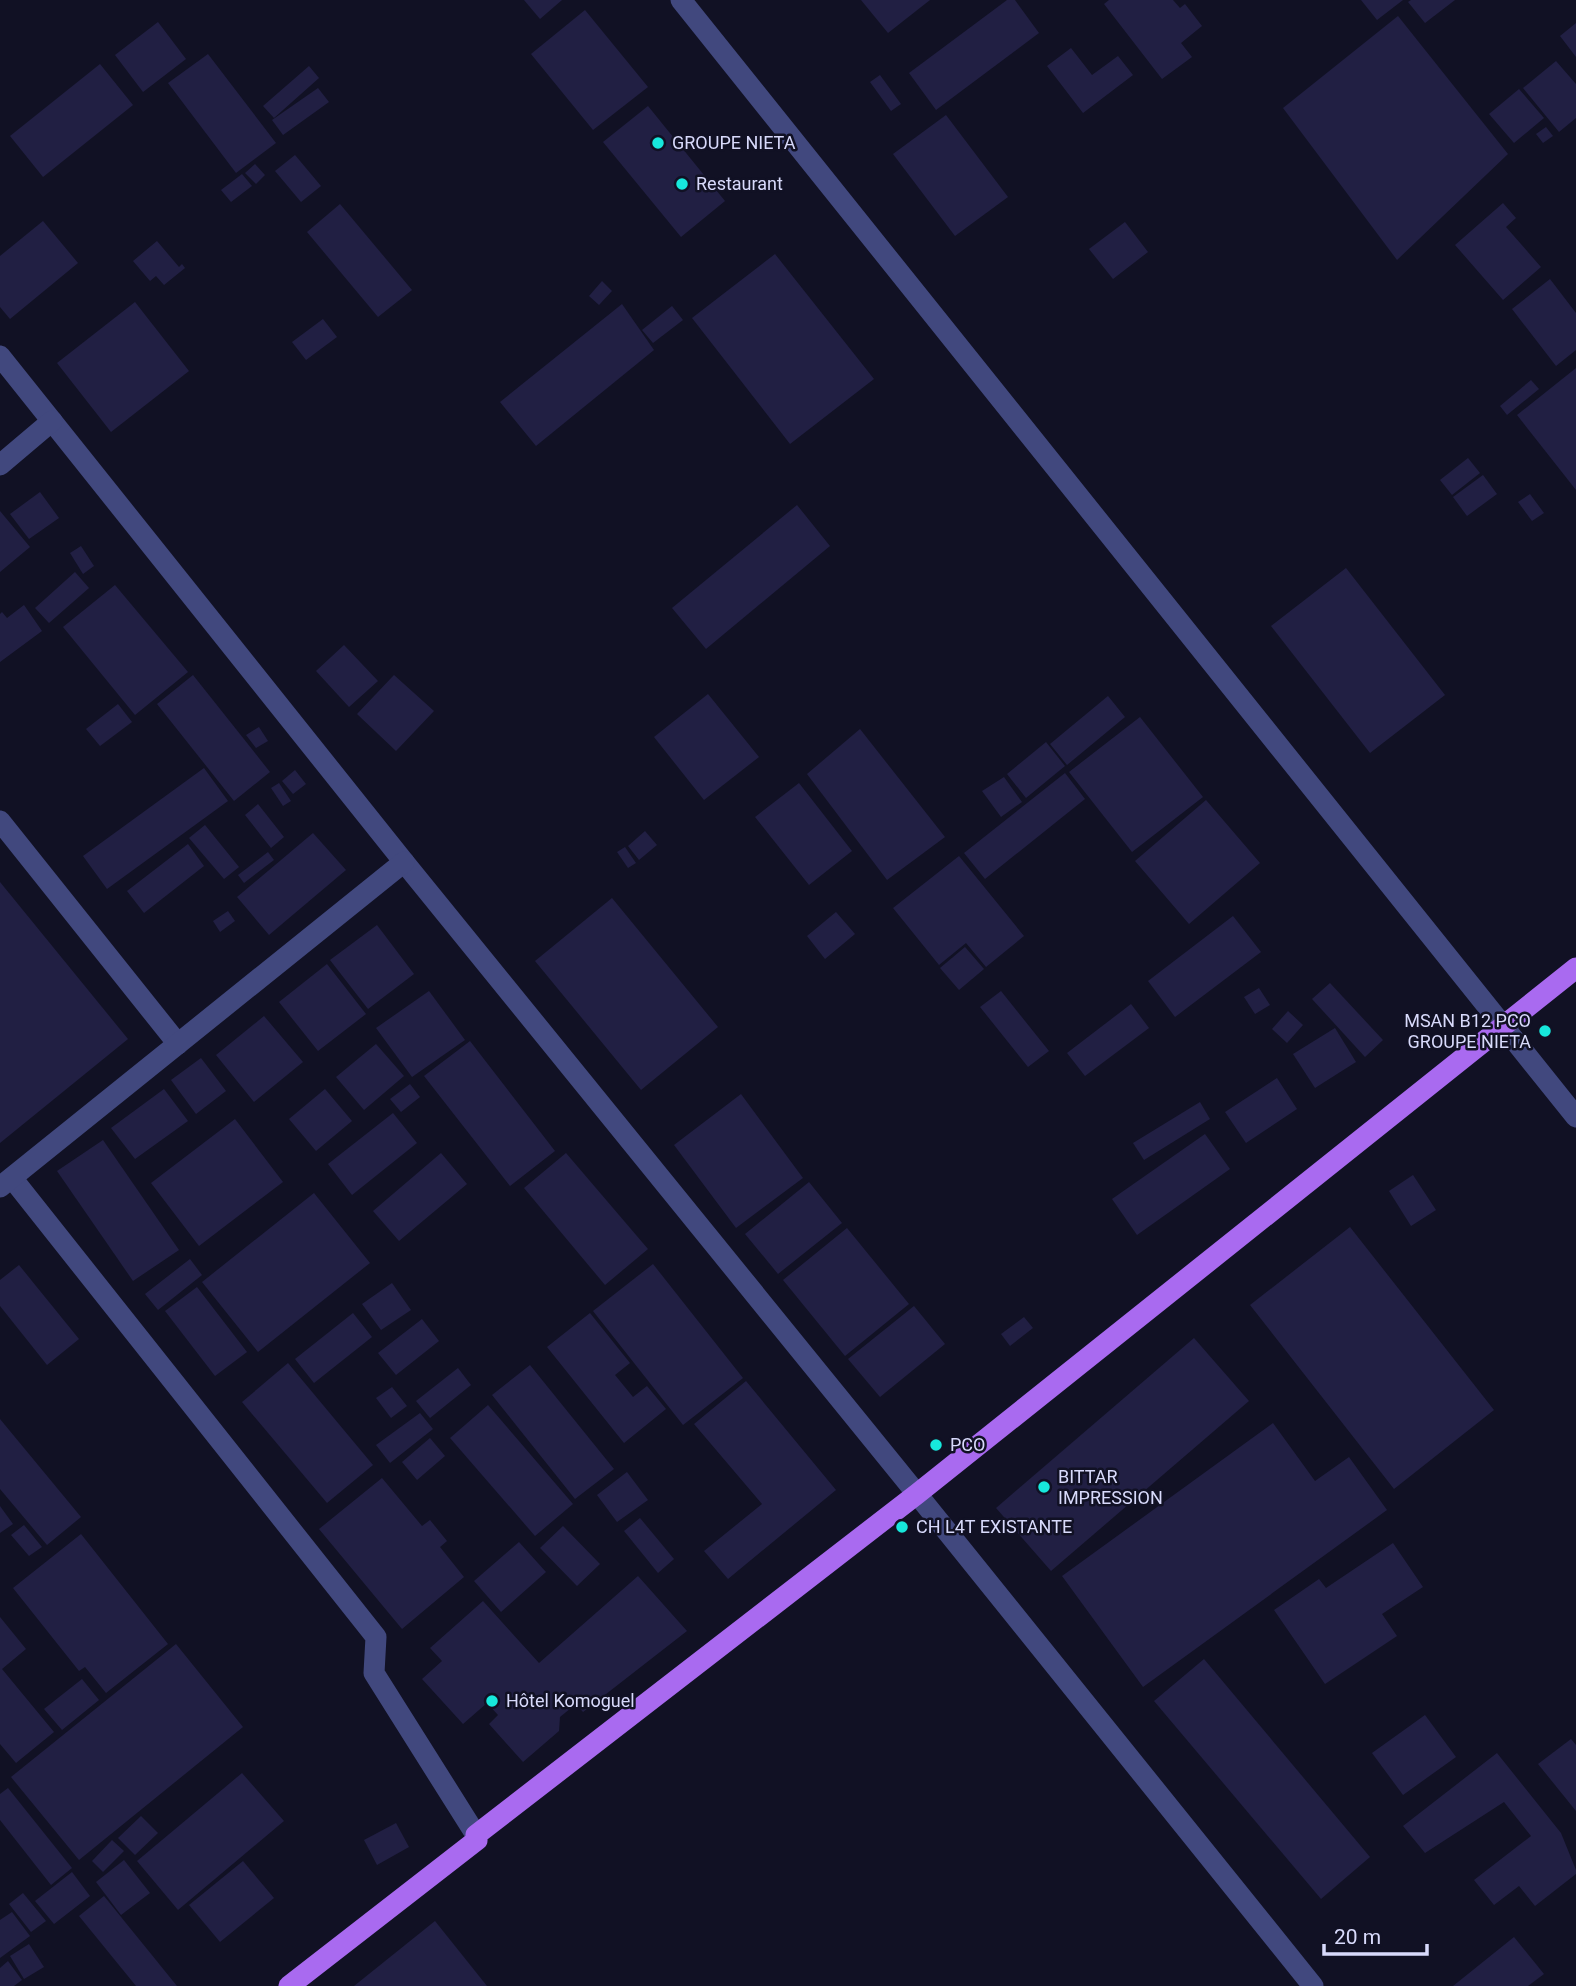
<svg xmlns="http://www.w3.org/2000/svg" width="1576" height="1986" viewBox="0 0 1576 1986" font-family="Roboto,sans-serif">
<style>
.building{fill:#211f43}
.lines{fill:none;stroke-linecap:round;stroke-linejoin:round}
.minor{stroke:#41487e;stroke-width:21}
.major{stroke:#a96af0;stroke-width:21}
.poi-dot{fill:#17e8dc;stroke:#111124;stroke-width:2.5}
.labels{text-anchor:middle;stroke-width:5;stroke-linejoin:round;paint-order:stroke}
.poi-label{font-size:18px;fill:#d8dafb;stroke:#111124;text-anchor:start}
</style>
<rect width="100%" height="100%" fill="#111124"/>
<g class="building">
<path d="M524 0H562L540 19Z"/>
<path d="M861 0H930L888 33Z"/>
<path d="M1007 0H1015L1039 33 936 110 909 73Z"/>
<path d="M1109 0H1173L1180 8 1185 4 1202 26 1181 43 1192 57 1162 79 1104 4Z"/>
<path d="M1361 0H1403L1377 20Z"/>
<path d="M1411 0H1455L1425 23 1408 2Z"/>
<path d="M585 10 648 87 593 130 531 54Z"/>
<path d="M1398 16 1508 154 1397 260 1283 108Z"/>
<path d="M158 22 186 59 143 92 115 55Z"/>
<path d="M1576 23V57L1560 36Z"/>
<path d="M1071 48 1092 75 1118 56 1133 75 1083 113 1047 66Z"/>
<path d="M208 54 276 143 236 173 168 83Z"/>
<path d="M1556 61 1576 84V118L1559 132 1523 88Z"/>
<path d="M100 64 133 105 43 177 10 136Z"/>
<path d="M309 66 319 78 274 118 263 106Z"/>
<path d="M880 75 901 104 891 111 870 82Z"/>
<path d="M318 88 329 102 283 135 272 120Z"/>
<path d="M1519 89 1544 118 1514 143 1489 114Z"/>
<path d="M648 106 725 201 681 237 603 142Z"/>
<path d="M946 115 1008 197 955 236 893 154Z"/>
<path d="M1546 127 1553 136 1543 143 1536 134Z"/>
<path d="M295 155 321 186 301 202 275 171Z"/>
<path d="M255 164 265 175 256 184 245 173Z"/>
<path d="M242 174 252 186 231 202 221 190Z"/>
<path d="M1503 203 1516 218 1506 227 1541 267 1503 300 1455 245Z"/>
<path d="M340 204 412 290 378 317 307 232Z"/>
<path d="M43 221 78 263 10 319 0 307V256Z"/>
<path d="M1125 222 1148 252 1113 279 1089 249Z"/>
<path d="M157 241 179 267 182 264 185 268 164 285 156 276 150 281 133 261Z"/>
<path d="M775 254 874 379 790 444 692 318Z"/>
<path d="M1550 279 1576 313V350L1556 366 1512 309Z"/>
<path d="M602 281 612 291 599 305 589 296Z"/>
<path d="M135 302 189 371 111 432 57 363Z"/>
<path d="M622 304 654 350 536 446 500 402Z"/>
<path d="M672 306 683 320 653 343 642 330Z"/>
<path d="M323 319 337 337 306 360 292 342Z"/>
<path d="M1576 368V490L1517 415Z"/>
<path d="M1531 380 1539 389 1507 415 1500 406Z"/>
<path d="M1468 458 1480 473 1452 495 1440 480Z"/>
<path d="M1483 475 1497 494 1467 516 1453 497Z"/>
<path d="M40 492 59 518 29 539 10 514Z"/>
<path d="M1530 494 1544 513 1532 521 1518 502Z"/>
<path d="M797 505 830 546 706 649 672 608Z"/>
<path d="M0 511 30 547 0 572Z"/>
<path d="M81 546 94 566 83 574 70 553Z"/>
<path d="M1346 568 1445 695 1370 753 1271 626Z"/>
<path d="M75 572 89 588 49 623 35 608Z"/>
<path d="M115 585 188 672 135 715 63 627Z"/>
<path d="M24 605 42 631 0 662V614L2 612 7 618Z"/>
<path d="M344 645 378 681 349 707 316 671Z"/>
<path d="M193 675 270 772 234 801 157 704Z"/>
<path d="M394 675 434 711 396 751 357 714Z"/>
<path d="M708 694 759 757 704 800 654 737Z"/>
<path d="M1108 696 1125 717 1067 765 1050 744Z"/>
<path d="M118 704 132 722 100 746 86 729Z"/>
<path d="M1140 717 1203 797 1132 852 1069 772Z"/>
<path d="M259 727 268 741 256 748 246 735Z"/>
<path d="M860 729 945 837 887 880 807 774Z"/>
<path d="M1046 742 1065 766 1026 798 1007 774Z"/>
<path d="M204 768 228 801 107 889 83 856Z"/>
<path d="M295 770 306 784 293 794 282 781Z"/>
<path d="M1065 773 1085 799 985 879 964 853Z"/>
<path d="M1004 777 1022 802 1001 817 982 791Z"/>
<path d="M279 783 291 801 283 806 271 788Z"/>
<path d="M799 783 852 851 809 885 755 817Z"/>
<path d="M1206 800 1260 863 1189 924 1135 861Z"/>
<path d="M258 804 284 837 271 848 245 815Z"/>
<path d="M205 825 239 867 224 879 189 838Z"/>
<path d="M645 831 657 845 639 860 628 846Z"/>
<path d="M313 833 346 870 269 935 237 897Z"/>
<path d="M188 844 204 866 144 913 127 891Z"/>
<path d="M625 847 636 863 628 868 617 852Z"/>
<path d="M268 852 274 860 244 883 238 875Z"/>
<path d="M959 856 1024 936 986 967 966 943 939 965 893 908Z"/>
<path d="M0 882 128 1039 0 1143Z"/>
<path d="M612 898 718 1027 641 1090 535 961Z"/>
<path d="M228 911 235 921 220 932 213 921Z"/>
<path d="M836 912 855 934 825 959 807 936Z"/>
<path d="M1233 916 1261 952 1175 1017 1148 981Z"/>
<path d="M377 925 414 974 368 1009 330 960Z"/>
<path d="M965 947 984 969 959 990 940 968Z"/>
<path d="M327 964 366 1014 318 1051 279 1002Z"/>
<path d="M1330 983 1383 1040 1365 1057 1312 999Z"/>
<path d="M1259 988 1270 1005 1255 1014 1244 997Z"/>
<path d="M429 991 465 1040 412 1077 376 1028Z"/>
<path d="M1001 991 1049 1051 1028 1067 980 1007Z"/>
<path d="M1131 1004 1149 1028 1085 1076 1067 1053Z"/>
<path d="M1288 1011 1303 1025 1287 1043 1272 1029Z"/>
<path d="M264 1016 303 1062 254 1102 216 1055Z"/>
<path d="M1335 1028 1356 1062 1315 1088 1293 1054Z"/>
<path d="M470 1041 555 1151 510 1186 424 1076Z"/>
<path d="M376 1044 404 1076 364 1110 336 1077Z"/>
<path d="M201 1058 226 1091 196 1114 171 1080Z"/>
<path d="M1277 1078 1297 1109 1246 1143 1225 1112Z"/>
<path d="M410 1084 420 1097 401 1112 390 1099Z"/>
<path d="M164 1089 188 1121 135 1159 111 1128Z"/>
<path d="M325 1089 352 1121 316 1151 289 1119Z"/>
<path d="M741 1094 803 1178 736 1228 674 1145Z"/>
<path d="M1200 1102 1210 1119 1144 1160 1133 1143Z"/>
<path d="M393 1113 417 1143 352 1195 328 1164Z"/>
<path d="M235 1119 283 1182 199 1246 151 1183Z"/>
<path d="M1205 1134 1230 1169 1137 1235 1112 1199Z"/>
<path d="M103 1140 179 1250 133 1281 57 1171Z"/>
<path d="M441 1153 467 1184 399 1241 373 1211Z"/>
<path d="M566 1153 648 1249 605 1285 524 1188Z"/>
<path d="M1413 1175 1436 1210 1411 1226 1389 1191Z"/>
<path d="M809 1182 842 1223 778 1274 745 1234Z"/>
<path d="M314 1193 370 1263 258 1352 202 1282Z"/>
<path d="M1350 1227 1494 1410 1394 1489 1250 1305Z"/>
<path d="M847 1228 909 1304 845 1356 783 1280Z"/>
<path d="M190 1259 202 1275 158 1310 145 1294Z"/>
<path d="M653 1264 743 1378 683 1425 593 1311Z"/>
<path d="M19 1265 79 1339 47 1365 0 1306V1280Z"/>
<path d="M392 1283 411 1310 381 1330 362 1304Z"/>
<path d="M197 1287 247 1352 215 1376 165 1311Z"/>
<path d="M914 1306 945 1344 880 1397 848 1359Z"/>
<path d="M353 1313 372 1337 314 1383 295 1359Z"/>
<path d="M590 1313 630 1363 615 1375 633 1397 647 1386 666 1409 624 1443 547 1347Z"/>
<path d="M1024 1317 1033 1328 1010 1346 1001 1334Z"/>
<path d="M422 1319 439 1341 396 1375 378 1353Z"/>
<path d="M1194 1338 1249 1401 1051 1571 996 1508Z"/>
<path d="M288 1363 373 1465 327 1503 242 1402Z"/>
<path d="M530 1365 614 1469 575 1499 492 1395Z"/>
<path d="M458 1368 471 1385 430 1418 416 1401Z"/>
<path d="M746 1381 836 1490 728 1579 704 1551 762 1504 694 1424Z"/>
<path d="M392 1387 407 1406 391 1418 376 1398Z"/>
<path d="M488 1405 573 1504 535 1536 450 1438Z"/>
<path d="M420 1413 433 1429 390 1463 376 1445Z"/>
<path d="M0 1419 81 1517 47 1545 0 1489Z"/>
<path d="M1273 1423 1315 1481 1349 1457 1387 1510 1143 1687 1062 1576Z"/>
<path d="M430 1438 445 1456 417 1480 402 1462Z"/>
<path d="M627 1472 648 1500 617 1522 597 1495Z"/>
<path d="M382 1478 422 1526 430 1520 447 1541 440 1547 464 1577 402 1629 319 1529Z"/>
<path d="M0 1506 13 1524 0 1533Z"/>
<path d="M640 1518 674 1559 658 1573 624 1531Z"/>
<path d="M24 1525 42 1547 29 1556 11 1535Z"/>
<path d="M563 1526 600 1564 577 1586 540 1548Z"/>
<path d="M81 1534 168 1644 106 1693 85 1667 79 1671 13 1588Z"/>
<path d="M519 1542 546 1572 501 1612 474 1581Z"/>
<path d="M1393 1543 1423 1587 1382 1614 1397 1636 1325 1684 1274 1610 1319 1579 1326 1588Z"/>
<path d="M638 1576 687 1631 583 1712 576 1704 560 1717 559 1731 523 1762 489 1724 498 1715 487 1703 463 1724 422 1679 442 1661 430 1648 483 1601 539 1663Z"/>
<path d="M0 1617 26 1649 2 1669 54 1732 16 1763 0 1744Z"/>
<path d="M176 1644 243 1727 79 1860 11 1777Z"/>
<path d="M1204 1659 1370 1857 1321 1899 1154 1701Z"/>
<path d="M82 1679 99 1700 62 1730 44 1709Z"/>
<path d="M1425 1715 1456 1757 1403 1795 1372 1753Z"/>
<path d="M1571 1739 1576 1745V1811L1538 1764Z"/>
<path d="M1497 1753 1561 1833 1576 1870V1874L1535 1906 1519 1886 1494 1905 1474 1880 1531 1836 1504 1802 1425 1853 1403 1826Z"/>
<path d="M242 1773 284 1821 178 1910 137 1861Z"/>
<path d="M8 1788 72 1868 51 1885 0 1820V1794Z"/>
<path d="M141 1816 158 1833 135 1855 118 1838Z"/>
<path d="M396 1823 409 1847 377 1865 364 1840Z"/>
<path d="M112 1840 124 1851 103 1872 92 1861Z"/>
<path d="M124 1860 150 1893 121 1915 96 1882Z"/>
<path d="M243 1861 274 1898 220 1942 189 1905Z"/>
<path d="M72 1872 90 1896 54 1924 35 1901Z"/>
<path d="M23 1893 46 1921 31 1932 9 1904Z"/>
<path d="M104 1896 177 1986H136L79 1916Z"/>
<path d="M12 1912 30 1936 0 1958V1920Z"/>
<path d="M435 1921 487 1986H354Z"/>
<path d="M1514 1937 1544 1974 1528 1986H1453Z"/>
<path d="M29 1944 44 1967 24 1979 10 1956Z"/>
<path d="M8 1961 22 1980 14 1986H0V1968Z"/>
</g>
<g class="lines">
<g class="minor">
<path d="M681 0 1576 1117"/>
<path d="M0 356 404 862 917 1494 1313 1986"/>
<path d="M0 465 52 421"/>
<path d="M0 821 178 1044"/>
<path d="M12 1178 376 1637 374 1673 476 1835"/>
<path d="M0 1187 404 862"/>
</g>
<path class="major" d="M289 1986 477 1840 476 1835 917 1494 1576 968"/>
</g>
<g class="poi-dot">
<circle cx="658" cy="143" r="7"/>
<circle cx="682" cy="184" r="7"/>
<circle cx="1545" cy="1031" r="7"/>
<circle cx="936" cy="1445" r="7"/>
<circle cx="1044" cy="1487" r="7"/>
<circle cx="902" cy="1527" r="7"/>
<circle cx="492" cy="1701" r="7"/>
</g>
<g class="labels">
<g class="poi-label">
<text x="672" y="149">GROUPE NIETA</text>
<text x="696" y="190">Restaurant</text>
<text x="1531" y="1027" text-anchor="end">MSAN B12 PCO<tspan x="1531" dy="21">GROUPE NIETA</tspan></text>
<text x="950" y="1451">PCO</text>
<text x="1058" y="1483">BITTAR<tspan x="1058" dy="21">IMPRESSION</tspan></text>
<text x="916" y="1533">CH L4T EXISTANTE</text>
<text x="506" y="1707">Hôtel Komoguel</text>
</g>
</g>
<path d="M1324 1944v10h103v-10" fill="none" stroke="#d8dafb" stroke-width="3.5"/>
<text x="1334" y="1944" font-size="21" fill="#d8dafb" stroke="#111124" stroke-width="5" paint-order="stroke">20 m</text>
</svg>
